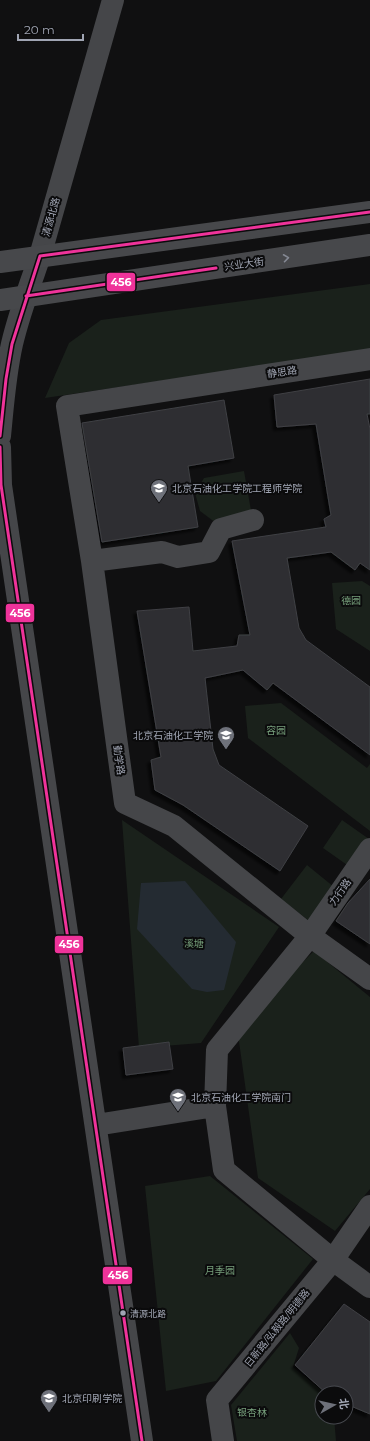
<svg xmlns="http://www.w3.org/2000/svg" width="370" height="1441" viewBox="0 0 370 1441" font-family="Montserrat,'Noto Sans SC',sans-serif">
  <style>
    .green { fill: #1a211b }
    .water { fill: #242b32 }
    .building { fill: #2e2e30; stroke: #3f4045; filter: url(#shadow) }
    .lines { fill: none; stroke-linecap: round; stroke-linejoin: round }
    .minor { stroke: #454649; stroke-width: 22 }
    .major { stroke: #47484b; stroke-width: 22 }
    .bus-1-casing { stroke: #0b0b0c; stroke-width: 6 }
    .bus-1 { stroke: #ef339a; stroke-width: 3 }
    .oneway { stroke: #858994 }
    .bus-dot { fill: #a0a5b3; stroke: #0b0b0c; stroke-width: 1.5 }
    .labels { text-anchor: middle; dominant-baseline: central; stroke-width: 4; stroke-linejoin: round; paint-order: stroke }
    .bus-label { font-size: 9px; fill: #a0a5b3; stroke: #0b0b0c; text-anchor: start }
    .street-label { font-size: 10px; fill: #a0a5b3; stroke: #0b0b0c }
    .poi-label { font-size: 10px; fill: #a0a5b3; stroke: #0b0b0c; text-anchor: start }
    .park-label { font-size: 10px; fill: #769f7b; stroke: #0b0b0c }
    .line-badge { stroke: #0b0b0c; stroke-width: 1.5 }
    .badge-label { font-size: 11px; text-anchor: middle; font-weight: bold; fill: #fff }
  </style>
  <defs>
    <filter id="shadow"><feDropShadow dx="-3.5" dy="3.5" stdDeviation="1" flood-color="#0009"/></filter>
  </defs>
  <rect width="100%" height="100%" fill="#101011"/>
  <path class="green" d="M370 284V350L45 398 69 343 101 320Z
    M244 471 252 516 216 523 200 511 195 493 204 478Z
    M362 581 370 586V651L336 629 332 583Z
    M281 703 367 768 370 764V831L248 738 245 706Z
    M122 820 279 927 201 1043 139 1048Z
    M342 820 369 839 350 867 323 848Z
    M307 865 334 887 308 920 281 899Z
    M314 951 370 997V1189L335 1231 258 1178 237 1027Z
    M210 1176 313 1259 216 1381 166 1391 145 1186Z
    M290 1333 299 1348 293 1367 325 1393H322V1417H334L336 1441H237L231 1405Z"/>
  <path class="water" d="M185 881 236 942 224 990 207 992 192 989 137 929 141 883Z"/>
  <path class="building" d="M370 379V414H367L370 429V570L360 563 355 570 331 552 287 558 299 628 306 640 370 687V755L273 683 267 690 243 670 205 678 213 749 219 765 308 826 280 871 183 805 155 790 151 760 161 757 137 611 189 607 193 651 237 646 239 635H250L232 541 326 527 324 519 331 515 316 424 277 427 274 395Z
    M224 400 234 458 188 466 198 527 102 542 82 423Z
    M370 879V944L336 921 348 903Z
    M169 1042 173 1069 126 1075 123 1048Z
    M344 1304 370 1322V1414L346 1404V1393H326L295 1365Z"/>
  <g class="lines">
    <path class="minor" d="M0 436C3 406 5 375 12 344 19 314 30 285 40 256L113 0
      M0 447 1 485 142 1441
      M253 520 221 529 209 552 178 557 162 552 92 561 125 803 174 826 310 936 370 849
      M92 561 67 406 370 359
      M370 979 310 936 217 1050 215 1106 224 1170 333 1260 370 1206
      M96 1125 215 1106
      M223 1441 217 1400 333 1260 370 1287"/>
    <path class="major" d="M0 262 370 212
      M0 300 370 245"/>
    <defs>
      <path id="bus-1" d="M26 296 216 268
        M0 436 6 379 12 344 40 256 370 212
        M0 447 1 485 142 1441"/>
    </defs>
    <use href="#bus-1" class="bus-1-casing"/>
    <use href="#bus-1" class="bus-1"/>
  </g>
  <defs><path id="oneway-chevron" d="M-2-3.5L2.5 0L-2 3.5" fill="none" stroke-width="1.6" stroke-linecap="round" stroke-linejoin="round"/></defs>
  <use class="oneway" href="#oneway-chevron" transform="translate(286 258) rotate(-8)"/>
  <defs>
    <symbol id="university-pin" viewBox="-11 -11 22 30"><path d="M0 17L-7.5 6A9.5 9.5 0 1 1 7.5 6Z" fill="#6e717a" stroke="#0b0b0c"/><path d="M0-5L7-2L0 1L-7-2ZM-4 1L0 2.5L4 1V4Q0 6-4 4Z" fill="#fff"/></symbol>
  </defs>
  <g fill-rule="evenodd">
    <use href="#university-pin" x="149" y="478" width="20" height="27"/>
    <use href="#university-pin" x="216" y="725" width="20" height="27"/>
    <use href="#university-pin" x="168" y="1087" width="20" height="27"/>
    <use href="#university-pin" x="39" y="1388" width="20" height="27"/>
  </g>
  <circle class="bus-dot" cx="123" cy="1313" r="3.5"/>
  <g class="labels">
    <g class="bus-label">
      <text x="130" y="1313">清源北路</text>
    </g>
    <g class="street-label">
      <text transform="translate(51 217) rotate(-74)">清源北路</text>
      <text transform="translate(244 264) rotate(-8)">兴业大街</text>
      <text transform="translate(282 372) rotate(-8)">静思路</text>
      <text transform="translate(119 760) rotate(82)">勤学路</text>
      <text transform="translate(340 892) rotate(-55)">力行路</text>
      <text transform="translate(277 1328) rotate(-51)">日新路/弘毅路/明德路</text>
    </g>
    <g class="poi-label">
      <text x="172" y="488">北京石油化工学院工程师学院</text>
      <text x="213" y="735" text-anchor="end">北京石油化工学院</text>
      <text x="191" y="1097">北京石油化工学院南门</text>
      <text x="62" y="1398">北京印刷学院</text>
    </g>
    <g class="park-label">
      <text x="351" y="600">德园</text>
      <text x="276" y="730">容园</text>
      <text x="194" y="943">溪塘</text>
      <text x="220" y="1270">月季园</text>
      <text x="252" y="1412">银杏林</text>
    </g>
  </g>
  <g class="line-badge">
    <rect x="106" y="272" width="30" height="20" rx="4" fill="#ef339a"/>
    <rect x="5" y="603" width="30" height="20" rx="4" fill="#ef339a"/>
    <rect x="54" y="935" width="30" height="19" rx="4" fill="#ef339a"/>
    <rect x="102" y="1266" width="31" height="19" rx="4" fill="#ef339a"/>
  </g>
  <g class="badge-label">
    <text x="121" y="286">456</text>
    <text x="20" y="617">456</text>
    <text x="69" y="948">456</text>
    <text x="118" y="1279">456</text>
  </g>
  <g transform="translate(334 1405) rotate(82)"><circle r="19" fill="#0b0b0c" stroke="#47494f"/>
  <path d="M0-3L7 15L0 10L-7 15Z" fill="#6e717a"/>
  <text y="-6" font-size="11" font-weight="bold" text-anchor="middle" fill="#a0a5b3">北</text>
  </g>
  <path d="M18 34v6h65v-6" fill="none" stroke="#a0a5b3" stroke-width="2"/>
  <text x="24" y="34" font-size="12" fill="#a0a5b3" stroke="#0b0b0c" stroke-width="3" paint-order="stroke">20 m</text>
</svg>
